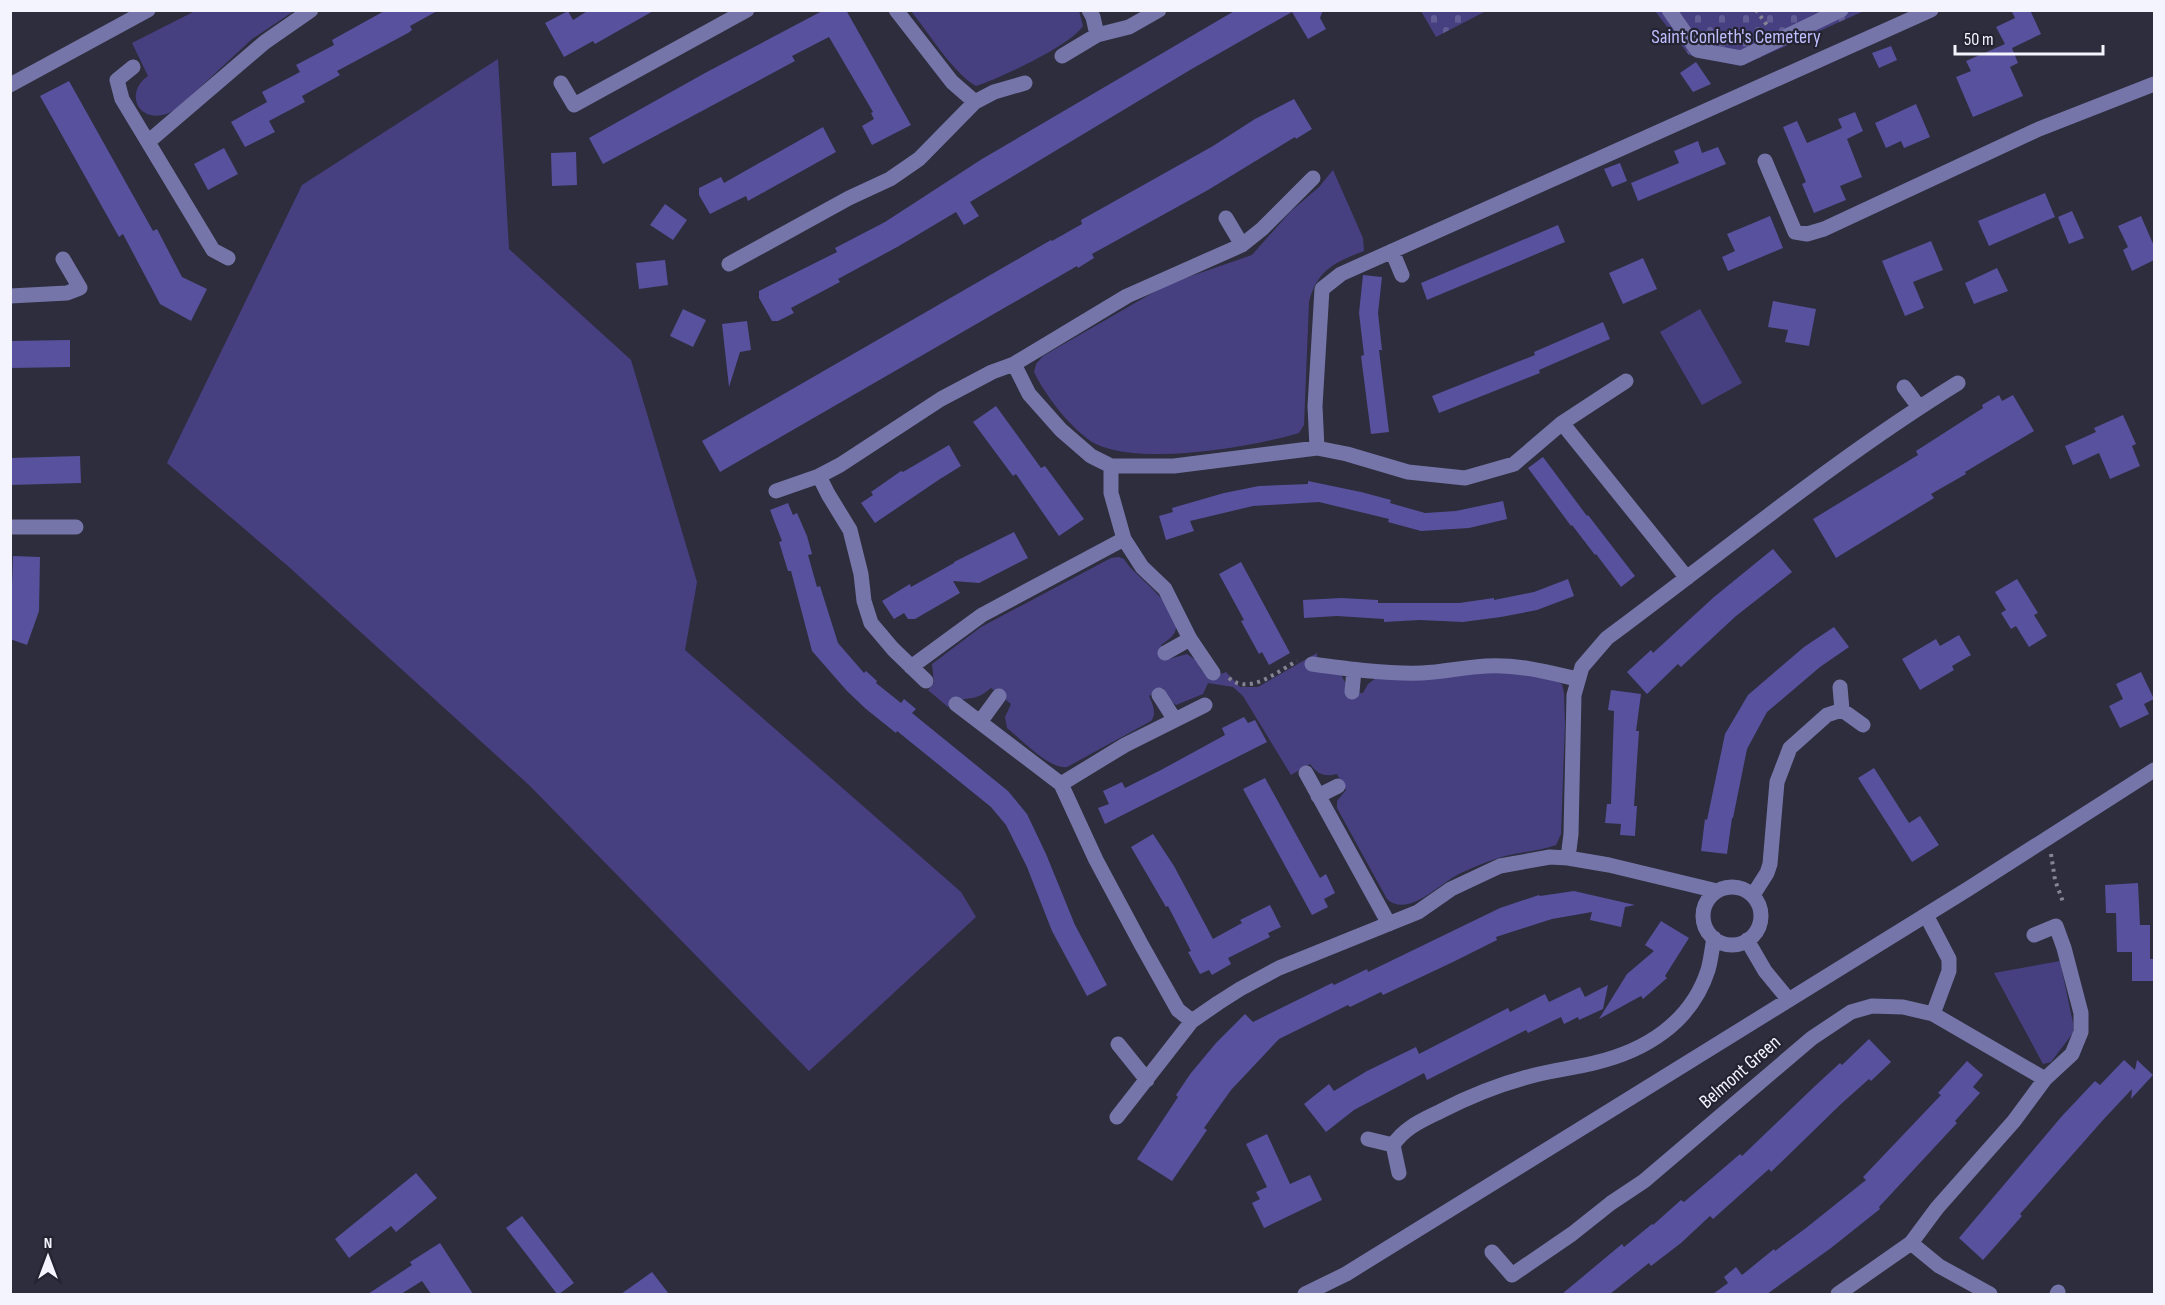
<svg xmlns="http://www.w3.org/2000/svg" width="2165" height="1305" viewBox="0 0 2165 1305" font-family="'Sofia Sans Condensed',sans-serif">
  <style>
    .grass { fill: #464081 }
    .cemetery { fill: url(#cemetery-stones) }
    .building { fill: #58519d }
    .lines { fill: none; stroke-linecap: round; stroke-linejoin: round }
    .path { stroke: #848492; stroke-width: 4; stroke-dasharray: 3 4.5; stroke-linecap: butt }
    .minor { stroke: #7675a9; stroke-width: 15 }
    .labels { text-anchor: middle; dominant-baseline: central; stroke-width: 4.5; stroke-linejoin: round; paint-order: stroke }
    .park-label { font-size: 20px; fill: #bfbefe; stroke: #232332 }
    .street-label { font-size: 20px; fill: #f3f4fe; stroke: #232332 }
  </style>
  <defs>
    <pattern id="cemetery-stones" width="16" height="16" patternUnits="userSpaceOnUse" patternTransform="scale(1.5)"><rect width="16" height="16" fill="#464081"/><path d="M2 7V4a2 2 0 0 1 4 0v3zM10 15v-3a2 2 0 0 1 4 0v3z" fill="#615c94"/></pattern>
  </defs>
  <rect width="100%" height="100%" fill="#2d2d3d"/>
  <path class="grass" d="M195 11H294L252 39 179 107C175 109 171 113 166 114 138 123 124 93 148 76L132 43Z
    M911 11H1079L1083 26C1071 45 999 79 976 86 953 73 928 32 911 11Z
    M498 59 509 249 631 360 697 582 685 650 961 892 976 917 809 1071 529 785 289 567 167 463 302 185Z
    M1333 170 1363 238 1364 251C1335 262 1317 270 1309 302L1304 425 1299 433C1252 447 1140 466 1096 444 1073 432 1045 395 1034 372L1036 364 1043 356 1168 284 1252 255 1290 212 1319 187Z
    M1700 309 1742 383 1702 405 1660 332Z
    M1119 557 1124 559C1133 576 1184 608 1175 632 1172 638 1166 641 1161 645L1169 659 1187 654 1197 661 1202 671 1221 674 1226 672 1240 687H1258L1317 653V670L1341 675 1345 682V693H1363L1368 684 1376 678 1472 672 1542 675 1562 684 1564 693 1565 724 1561 834 1556 845C1539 851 1522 852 1505 856 1490 860 1471 868 1457 875 1438 885 1408 918 1387 899L1337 808V801L1346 790 1337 774C1325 777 1318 775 1310 764L1291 775 1243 696 1233 687 1208 683 1203 694 1176 705 1169 700 1163 688 1149 696C1153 705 1157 713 1151 721L1067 767C1050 770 1021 739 1007 728L1005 717 1011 704 991 688C986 692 980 697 972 698 962 700 955 698 948 707L928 690 934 683 932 664 981 627 1111 558Z
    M2060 961 2073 1023V1033L2051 1062 2043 1064 1994 973Z"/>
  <path class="cemetery" d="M1421 11H1486L1436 37Z
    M1655 11H1864L1741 66 1689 55Z"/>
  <path class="building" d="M386 10H439L410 26 412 30 408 33 337 71 340 75 302 96 305 102 269 121 275 132 245 147 231 122 267 102 262 92 300 72 296 65 334 45 332 40Z
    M589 10H655L595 44 593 41 564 57 545 23 568 11 573 20Z
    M824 10H846L911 125 872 145 862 126 874 119 871 113 873 112 829 37 792 56 795 61 603 164 589 138 705 73Z
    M1236 10H1323L1320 18 1326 29 1308 39 1292 12 1190 70 970 202 979 216 964 225 956 212 899 246 838 279 840 282 791 308 794 313 778 321H772L759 298V291L837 252 835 248 885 222 982 159Z
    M2011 10H2030L2041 34 2012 48 2018 63 2010 67 2023 96 1973 117 1956 77 1971 71 1966 61 2005 44 1996 27 2015 18Z
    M1891 46 1897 60 1879 68 1872 53Z
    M1696 62 1711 84 1693 92 1680 73Z
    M69 81 153 231 157 229 182 277 207 289 191 321 160 304 123 234 119 237 40 96Z
    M1294 99 1312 129 1296 139 1295 137 1208 190 1092 254 1094 258 1078 268 1077 266 720 472 702 441 1051 240 1052 241 1082 224 1081 220 1213 146 1255 119Z
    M1916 104 1930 137 1904 148 1901 141 1886 148 1875 123Z
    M1855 112 1863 131 1847 139 1862 177 1840 186 1846 200 1814 213 1802 184 1806 182 1783 127 1797 121 1807 143 1842 128 1838 119Z
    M823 127 836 152 748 201 746 196 710 214 699 195V188L721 177 724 183Z
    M1698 141 1702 153 1718 147 1726 164 1638 201 1631 183 1679 163 1674 151Z
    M224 148 238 174 208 190 194 164Z
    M576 152 577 185 552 186 551 153Z
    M1620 163 1627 181 1612 187 1604 169Z
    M2045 193 2055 217 1989 246 1978 221Z
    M665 204 687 220 673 240 650 225Z
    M2072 211 2084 238 2069 244 2058 217Z
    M1770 216 1783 248 1728 271 1722 257 1735 251 1727 234Z
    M2141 216 2154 246V260L2132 271 2123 250 2128 247 2118 226Z
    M1558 225 1565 242 1427 300 1421 283Z
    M1931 241 1943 270 1913 282 1924 308 1905 316 1882 261Z
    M1643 258 1657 289 1623 304 1609 273Z
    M665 260 668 285 639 289 636 263Z
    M1997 268 2008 291 1974 304 1965 283Z
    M1363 275 1382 277 1378 313 1382 350H1379L1389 432 1371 434 1361 356 1364 355 1359 313Z
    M1773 301 1816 309 1809 346 1785 342 1788 330 1768 327Z
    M683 309 706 320 693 347 670 336Z
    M747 321 751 350 740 352 729 387 722 324Z
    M1603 322 1610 339 1539 370 1540 373 1439 413 1432 396 1535 355 1534 352Z
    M70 340V367L10 368V341Z
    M1999 395 2002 401 2013 395 2034 431 1965 472 1966 474 1931 494 1934 498 1836 558 1813 519 1918 455 1916 451 1983 408 1982 405Z
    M996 406 1041 468 1045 466 1084 519 1059 536 1016 474 1013 476 973 422Z
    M2123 415 2136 444 2132 446 2140 466 2110 479 2099 453 2073 465 2065 446 2096 432 2094 428Z
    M949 445 961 466 940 479 875 523 861 503 873 495 871 492 901 471 903 472Z
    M80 456 81 483 10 485V458Z
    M1543 457 1587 516 1588 515 1635 576 1621 587 1596 554 1595 555 1572 525 1571 526 1528 468Z
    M1308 481 1361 492 1391 500 1390 503 1425 513 1456 511 1503 501 1507 519 1469 528 1421 531 1388 522 1389 519 1319 502 1253 506 1190 521 1194 531 1166 540 1159 516 1173 512 1172 508 1224 493 1259 486 1308 484Z
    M788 503 793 515 797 513 807 536 812 554 808 555 817 587 820 586 838 643 864 673 866 671 877 681 876 683 901 703 904 699 916 709 912 713 1008 791 1027 814 1046 854 1075 925 1107 985 1087 996 1052 931 1027 867 1006 825 991 807 897 731 896 733 866 709 847 691 812 651 791 571H788L779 542 782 541 770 510Z
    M1014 532 1028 558 979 583 953 581 960 593 915 619H908L904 613 894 619 882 601 910 584 911 587 954 563V562Z
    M1773 549 1792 572 1736 616 1681 667 1678 664 1647 694 1627 672 1651 650 1653 653 1714 597Z
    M13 556 40 557 39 611 27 645 10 639Z
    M1241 562 1290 653 1269 665 1262 652 1259 654 1241 621 1244 620 1219 574Z
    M1568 579 1574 596 1537 610 1501 617 1463 622 1420 620 1384 622V619L1337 616 1304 618 1303 600 1341 598 1378 600V603H1459L1494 598V600L1534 592Z
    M2017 579 2038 613 2034 615 2047 636 2029 647 2016 626 2011 629 2001 613 2006 610 1995 592Z
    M1834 627 1849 647 1820 667 1767 712 1747 749 1733 818H1732L1727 854 1701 851 1705 819 1707 820 1725 734 1748 695 1804 647Z
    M1959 635 1971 655 1952 666 1954 670 1920 690 1902 659 1936 639 1940 646Z
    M2141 672 2154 699 2144 704 2149 714 2120 728 2109 706 2123 699 2116 684Z
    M1611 690 1641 694 1636 731H1639L1634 806H1637L1635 836 1620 835 1621 824 1605 823 1607 804H1611L1614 711 1608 710Z
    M1244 717 1248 723 1255 720 1267 742 1105 824 1098 808 1109 804 1103 791 1122 782 1125 788 1161 770 1225 735 1222 728Z
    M1874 768 1909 823 1920 816 1939 845 1912 862 1858 778Z
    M1265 778 1320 878 1326 874 1335 893 1324 899 1328 907 1312 915 1243 789Z
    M1153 834 1174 866 1213 939 1242 923 1240 920 1270 905 1281 927 1268 933 1270 937 1228 958 1231 964 1212 975 1209 970 1200 974 1188 952 1191 951 1168 906 1166 907 1131 847Z
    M2138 883 2140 925H2150V959H2154V981H2132V952H2117L2116 913H2106L2105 885Z
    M1574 891 1635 905 1625 907 1621 927 1590 920 1592 912 1552 919 1496 937 1497 940 1453 962 1383 995 1381 992 1350 1007 1348 1005 1279 1039 1231 1090 1204 1128 1207 1130 1172 1181 1137 1159 1178 1097 1176 1095 1191 1073 1216 1043 1245 1014 1253 1022 1332 983 1334 985 1367 969 1368 972 1500 908 1539 895 1540 896Z
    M1661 921 1689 938 1665 976 1667 978 1643 999 1641 996 1599 1019 1627 974 1654 951 1645 945Z
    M1608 985 1603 1009 1579 1020 1578 1017 1564 1024 1561 1017 1528 1033 1526 1030 1427 1080 1424 1073 1354 1110 1326 1132 1304 1104 1329 1084 1334 1091 1367 1071 1416 1047 1419 1054 1508 1008 1510 1012 1545 994 1549 1002 1580 987 1585 997Z
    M1869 1039 1891 1062 1871 1081 1869 1079 1841 1104 1771 1172 1769 1169 1713 1219 1710 1216 1681 1243 1651 1266 1649 1263 1610 1294H1562L1622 1244 1624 1247 1652 1224 1653 1225 1681 1200 1684 1202 1740 1154 1742 1156 1815 1086 1840 1063 1842 1065Z
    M2124 1060 2135 1070 2137 1060 2153 1075 2131 1099 2132 1089 2103 1120 2020 1214 2022 1216 1983 1260 1959 1238 2062 1116 2095 1081 2100 1085Z
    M1967 1061 1983 1075 1973 1087 1980 1093 1955 1121 1957 1123 1879 1207 1880 1209 1831 1248 1767 1294H1713L1728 1283 1724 1277 1736 1267 1742 1275 1774 1249 1775 1251 1806 1228 1866 1180 1863 1177 1941 1095 1938 1093Z
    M1267 1134 1290 1184 1310 1175 1322 1200 1264 1228 1252 1203 1260 1199 1256 1192 1267 1187 1246 1144Z
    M416 1173 437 1198 396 1232 391 1226 349 1258 335 1239Z
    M522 1216 574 1283 559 1294H557L506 1228Z
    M440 1243 473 1294H431L422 1281 401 1294H368L412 1265 410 1262Z
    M652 1272 669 1294H621Z"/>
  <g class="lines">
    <path class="path" d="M1756 10 1769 28
      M1229 678C1249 696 1278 671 1297 661
      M2051 854 2055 880 2063 902"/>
    <path class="minor" d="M896 10 952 82 975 102 994 92 1025 83
      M1089 10 1093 17 1097 35
      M1669 10 1697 50 1741 58 1841 10
      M1062 56 1097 35 1129 27 1159 10
      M133 67 117 80 122 99 213 250 228 258
      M561 83 574 105 747 10
      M10 85 148 10
      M148 142 265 42 311 10
      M1765 161 1795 232 1807 234 1824 229 2039 129 2154 84
      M1226 218 1242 245
      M1392 251 1402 275
      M729 264 849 198 890 179 919 159 975 102
      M10 296 67 293 80 288 63 259
      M1014 364 1029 394 1061 430 1091 456 1111 466H1174L1317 448 1347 454 1408 472 1465 478 1514 464 1562 423 1626 381
      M1904 387 1919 407
      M1562 423 1687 578
      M1317 448 1315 406 1322 289 1341 274 1931 10
      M1111 466V493L1124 539 1142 567 1165 589 1190 639 1213 673
      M819 476 828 494 850 530 861 574 864 601 871 623 893 649 926 681
      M776 491 819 476 840 465 941 399 992 372 1014 364 1127 296 1242 245 1262 229 1313 178
      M10 527H76
      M1165 653 1190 639
      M1312 664C1348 669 1386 674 1422 673 1444 672 1465 667 1486 666 1517 664 1547 672 1577 679
      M911 667 982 615 1124 539
      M1352 692 1354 670
      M1159 695 1175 720
      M956 704 1061 784 1096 860 1141 944 1178 1010 1192 1021
      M1842 710 1863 725
      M980 722 999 696
      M1306 773 1389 924
      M1061 784 1125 745 1205 705
      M1318 796 1338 786
      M1568 858 1571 834 1574 695 1582 667 1607 638C1723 552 1835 459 1958 383
      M1703 916a29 29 0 1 1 58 0a29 29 0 1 1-58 0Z
      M1753 895 1767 873 1770 864 1777 782 1790 748 1827 715 1842 710 1840 687
      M1926 915 1949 959V971L1933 1014
      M1747 940 1765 971 1788 999
      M1118 1044 1147 1080
      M1117 1117 1192 1021 1218 1003 1240 989 1279 968 1418 912 1451 889 1500 866 1550 857 1568 858 1609 865 1717 891
      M1368 1139 1393 1145C1405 1127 1423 1120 1441 1111 1470 1096 1503 1083 1535 1075 1554 1070 1574 1068 1594 1063 1645 1051 1691 1023 1708 970 1711 960 1712 948 1714 938
      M1393 1145 1399 1173
      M1911 1243 1939 1266 1990 1294
      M1492 1252 1512 1275 1572 1234 1611 1203 1644 1181 1812 1038 1851 1012 1872 1006 1903 1007 1933 1014 2045 1079
      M1305 1294 1346 1274 1968 889 2154 770
      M1838 1294 1911 1243 1937 1208 2014 1121 2045 1079 2072 1054 2081 1032V1013L2064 948 2056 926 2034 935
      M2057 1294 2058 1292"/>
  </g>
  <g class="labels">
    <g class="park-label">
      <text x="1736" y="37">Saint Conleth's Cemetery</text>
    </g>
    <g class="street-label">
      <text transform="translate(1740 1072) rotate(-41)">Belmont Green</text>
    </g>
  </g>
  <rect width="2165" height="1305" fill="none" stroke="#f3f4fe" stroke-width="24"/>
  <g transform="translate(48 1257)" stroke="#232332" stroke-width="4.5" paint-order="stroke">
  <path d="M0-4.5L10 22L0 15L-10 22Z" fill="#f3f4fe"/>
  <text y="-9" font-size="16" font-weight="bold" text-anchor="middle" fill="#f3f4fe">N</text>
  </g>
  <path d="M1955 45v9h148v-9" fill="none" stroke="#f3f4fe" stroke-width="3"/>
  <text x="1964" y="45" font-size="18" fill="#f3f4fe" stroke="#232332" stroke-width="4.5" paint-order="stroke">50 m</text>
</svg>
